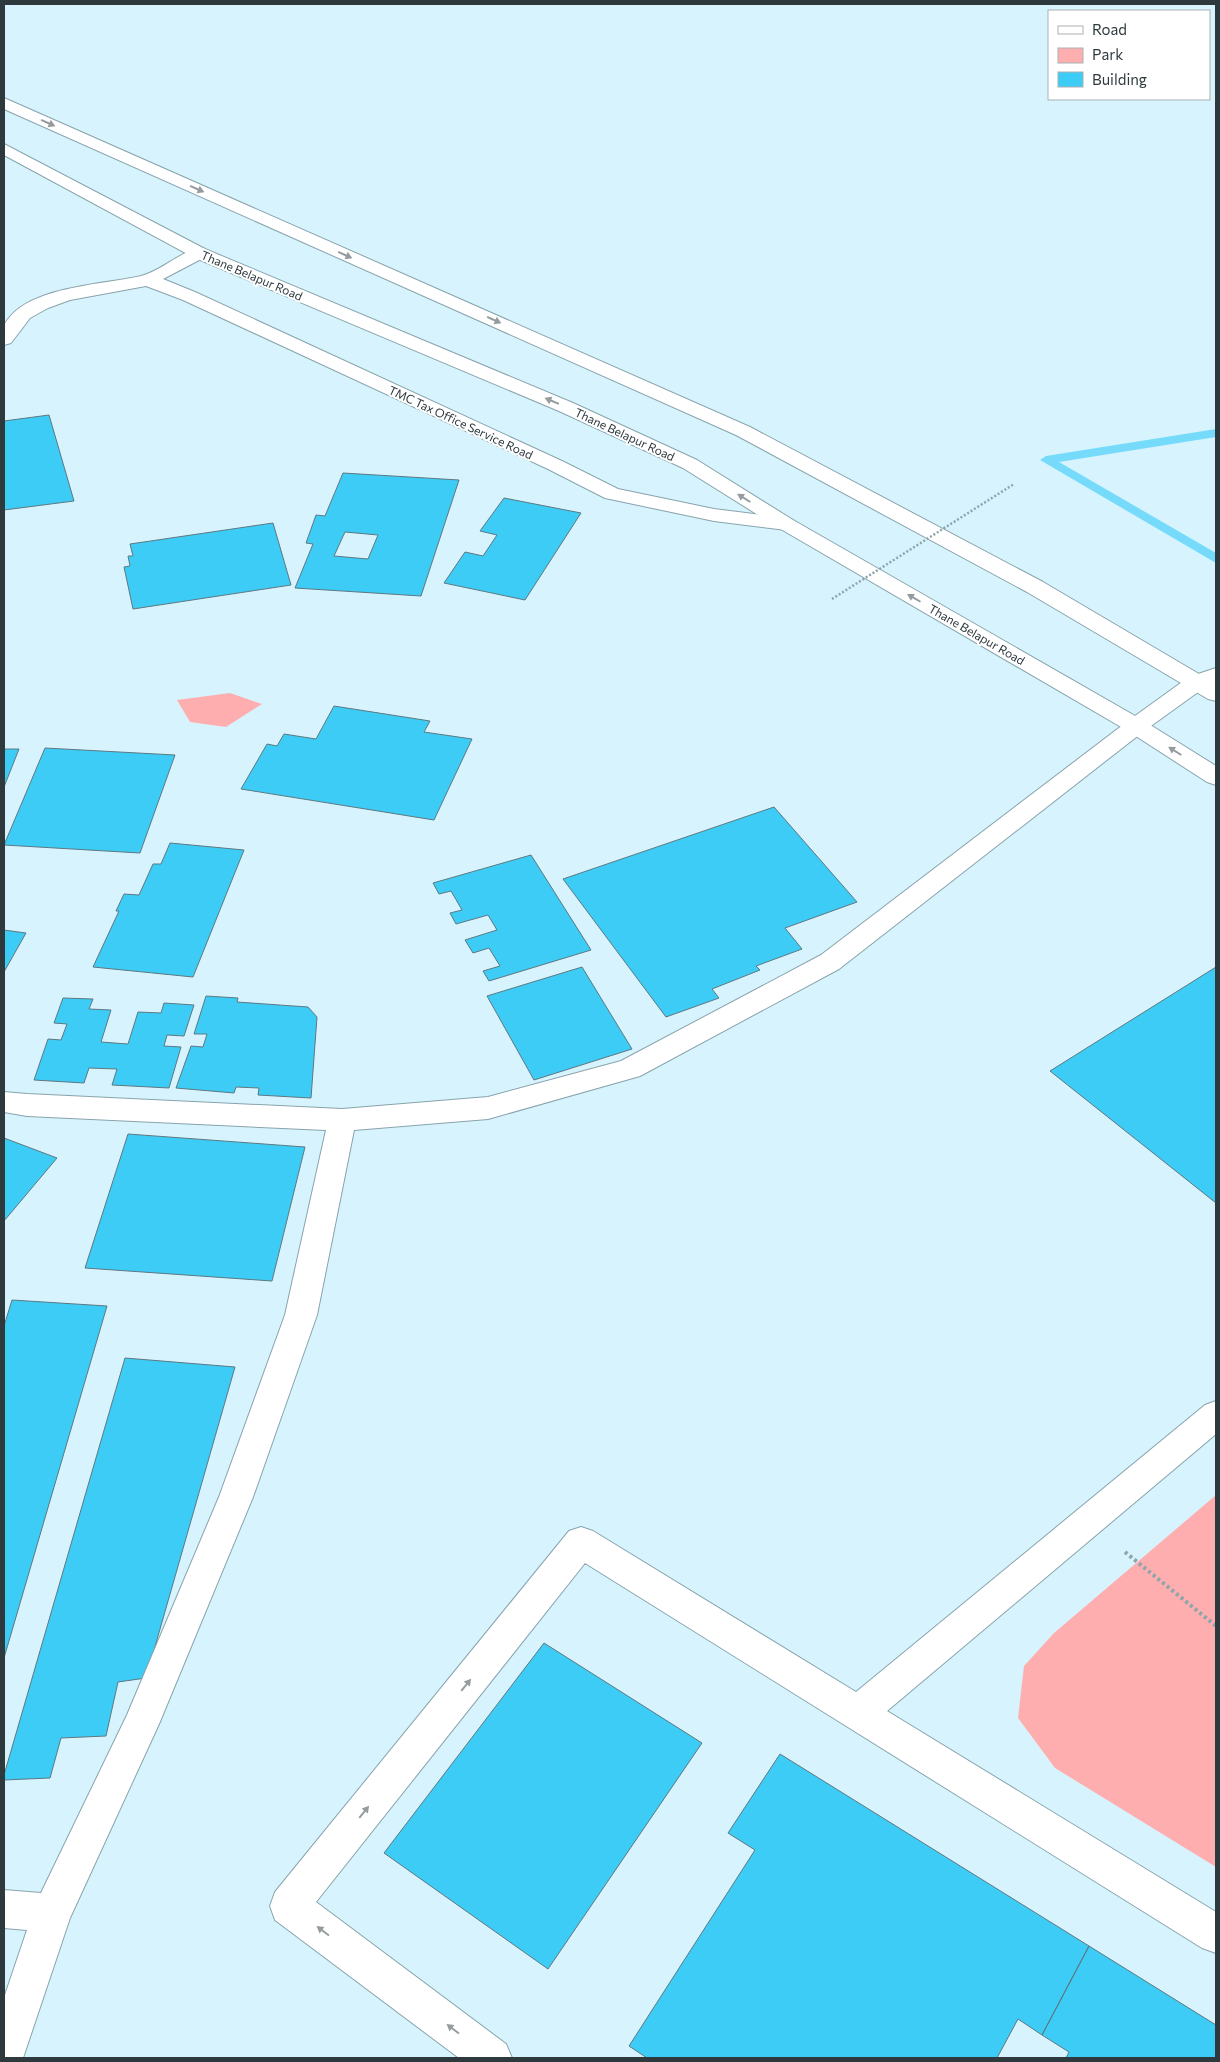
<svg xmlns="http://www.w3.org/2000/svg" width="1220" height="2062" viewBox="0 0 1220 2062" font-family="Commissioner,sans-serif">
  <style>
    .green { fill: #ffaeb0 }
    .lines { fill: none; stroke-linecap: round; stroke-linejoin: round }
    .stream { fill: #76dbfb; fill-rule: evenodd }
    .building { fill: #3cccf5; stroke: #5e7881; fill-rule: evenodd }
    .minor-casing { stroke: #88a3ac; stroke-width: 2 }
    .major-casing { stroke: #88a3ac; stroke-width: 2 }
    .path { stroke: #8fa4ab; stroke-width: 4; stroke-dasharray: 3 3; stroke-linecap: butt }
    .minor { fill: #fff; fill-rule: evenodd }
    .major { fill: #fff; fill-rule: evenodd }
    .path-bridge { stroke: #8fa4ab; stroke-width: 2.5; stroke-dasharray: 2 2; stroke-linecap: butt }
    .oneway { fill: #969c9e }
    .labels { text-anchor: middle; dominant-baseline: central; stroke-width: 4; stroke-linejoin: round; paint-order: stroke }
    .far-street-label { font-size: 12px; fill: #2e393d; stroke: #fff }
  </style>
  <rect width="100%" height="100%" fill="#d7f4fe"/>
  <path class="green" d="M230 693 262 704 226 727 190 722 177 700Z
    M1216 1495V1867L1055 1768 1018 1718 1024 1666 1054 1633Z"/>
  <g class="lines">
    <path class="stream" d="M1216 429V437L1059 462 1216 553V563L1040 460 1046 456Z"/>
  </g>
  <path class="building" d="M49 415 74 501 4 510V421Z
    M343 473 459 480 421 596 295 588 313 544 306 543 316 515 325 516ZM345 532 378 535 368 559 334 556Z
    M504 498 581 513 525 600 444 583 465 552 483 556 497 535 480 531Z
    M273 523 291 585 133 609 124 567 130 566 128 556H133L130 544Z
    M334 706 430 721 424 732 472 739 434 820 241 789 267 744 277 746 284 734 316 739Z
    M45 748 175 755 140 853 4 845Z
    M4 749H19L4 787Z
    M774 807 857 902 785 928 802 949 756 966 760 970 712 989 719 998 666 1017 563 879Z
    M170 843 244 850 193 977 93 967 119 911H116L124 894 139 895 153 864H161Z
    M531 855 591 950 489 981 483 971 500 966 489 948 473 953 465 940 497 930 488 915 456 924 450 913 462 910 451 891 439 894 433 883Z
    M4 930 26 933 4 972Z
    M582 967 632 1049 534 1080 487 996Z
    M1216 967V1203L1050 1071Z
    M206 996 238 998 237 1002 308 1007 317 1017 311 1098 258 1095 259 1088 236 1087 234 1093 176 1088 191 1046 203 1047 207 1034H194Z
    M63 998 93 999 89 1009 111 1010 101 1042 128 1044 138 1012 161 1013 164 1003 194 1005 184 1036 167 1035 164 1046 181 1047 169 1088 112 1085 117 1069 89 1068 84 1083 34 1080 48 1039 61 1040 67 1024 54 1023Z
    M128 1134 305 1147 272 1281 85 1268Z
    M4 1138 57 1158 4 1221Z
    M12 1300 107 1306 4 1658V1326Z
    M125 1358 235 1367 146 1678 118 1682 106 1736 61 1738 50 1778 4 1780V1775Z
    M544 1643 702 1743 548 1969 384 1853Z
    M780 1754 1089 1946 1042 2035 1018 2019 997 2058H647L629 2046 755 1850 728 1833Z
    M1089 1946 1216 2025V2058H1066L1069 2052 1042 2035Z"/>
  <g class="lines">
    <defs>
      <path id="minor" d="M199 248 205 249 208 253 205 257 163 279 195 292 562 461 618 489 714 509 786 518 793 520 797 524 793 528 786 530 714 521 605 498 548 469 183 300 146 286 70 300 48 308 30 318 11 343 4 345C4 339 2 331 4 326 23 286 104 285 141 276 161 271 178 253 199 248Z
        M1216 668V683L1205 687 1144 731 839 969 640 1076 488 1119 354 1130 317 1315 253 1497 159 1724 70 1918 23 2058H4V1998L27 1930 4 1928V1890L41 1893 127 1715 219 1497 285 1315 326 1130 27 1116 4 1112V1092L27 1094 342 1109 488 1097 621 1061 821 955 1128 721 1189 677Z
        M1216 1401V1434L887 1711 1216 1912V1953L1202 1948 585 1563 316 1902 506 2044 512 2058H459L275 1920 270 1906 275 1892 569 1531 581 1527 593 1531 856 1692 1205 1405Z"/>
      <path id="major" d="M4 98 750 427 1043 582 1216 684V701L1208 699 1027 592 736 435 4 109Z
        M4 144 205 249 573 403 697 460 793 520 1144 721 1216 766V785L1207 782 1128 731 779 528 683 468 559 411 193 257 4 155Z"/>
    </defs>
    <use href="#minor" class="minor-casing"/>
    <use href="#major" class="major-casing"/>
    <path class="path" d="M1125 1552 1216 1626"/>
    <use href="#minor" class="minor"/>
    <use href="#major" class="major"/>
    <path class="path-bridge" d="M832 599 1014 484"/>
  </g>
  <defs><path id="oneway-solid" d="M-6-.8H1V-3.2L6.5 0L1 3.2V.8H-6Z" transform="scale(1.25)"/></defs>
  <g class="oneway">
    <use href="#oneway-solid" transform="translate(48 123) rotate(24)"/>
    <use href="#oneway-solid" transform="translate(197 189) rotate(24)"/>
    <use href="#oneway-solid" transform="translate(345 255) rotate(24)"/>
    <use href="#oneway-solid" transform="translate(494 320) rotate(24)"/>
    <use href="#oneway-solid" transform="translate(552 401) rotate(-157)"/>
    <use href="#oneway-solid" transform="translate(744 498) rotate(-148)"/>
    <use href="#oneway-solid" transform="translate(914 598) rotate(-150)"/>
    <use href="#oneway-solid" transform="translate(1175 751) rotate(-148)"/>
    <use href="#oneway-solid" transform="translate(466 1685) rotate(-51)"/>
    <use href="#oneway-solid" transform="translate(364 1812) rotate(-51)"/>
    <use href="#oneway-solid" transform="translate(323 1931) rotate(-143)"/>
    <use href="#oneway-solid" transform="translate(453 2029) rotate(-143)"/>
  </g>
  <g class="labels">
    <g class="far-street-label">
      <text transform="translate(252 275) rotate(23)">Thane Belapur Road</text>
      <text transform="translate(461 422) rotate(25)">TMC Tax Office Service Road</text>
      <text transform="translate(625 434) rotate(25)">Thane Belapur Road</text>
      <text transform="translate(977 634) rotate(30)">Thane Belapur Road</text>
    </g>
  </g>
  <rect width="1220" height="2062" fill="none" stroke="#2e393d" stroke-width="10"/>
  <rect x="1048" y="10" width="162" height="90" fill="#ffffff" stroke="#abb0b1"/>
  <rect x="1058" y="26" width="25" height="8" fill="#ffffff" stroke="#abb0b1"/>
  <text x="1092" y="35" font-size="15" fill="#2e393d">Road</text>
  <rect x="1058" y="48" width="25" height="15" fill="#ffaeb0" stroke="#abb0b1"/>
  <text x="1092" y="60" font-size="15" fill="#2e393d">Park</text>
  <rect x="1058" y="72" width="25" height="15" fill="#3cccf5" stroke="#abb0b1"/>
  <text x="1092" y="85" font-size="15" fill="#2e393d">Building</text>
</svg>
